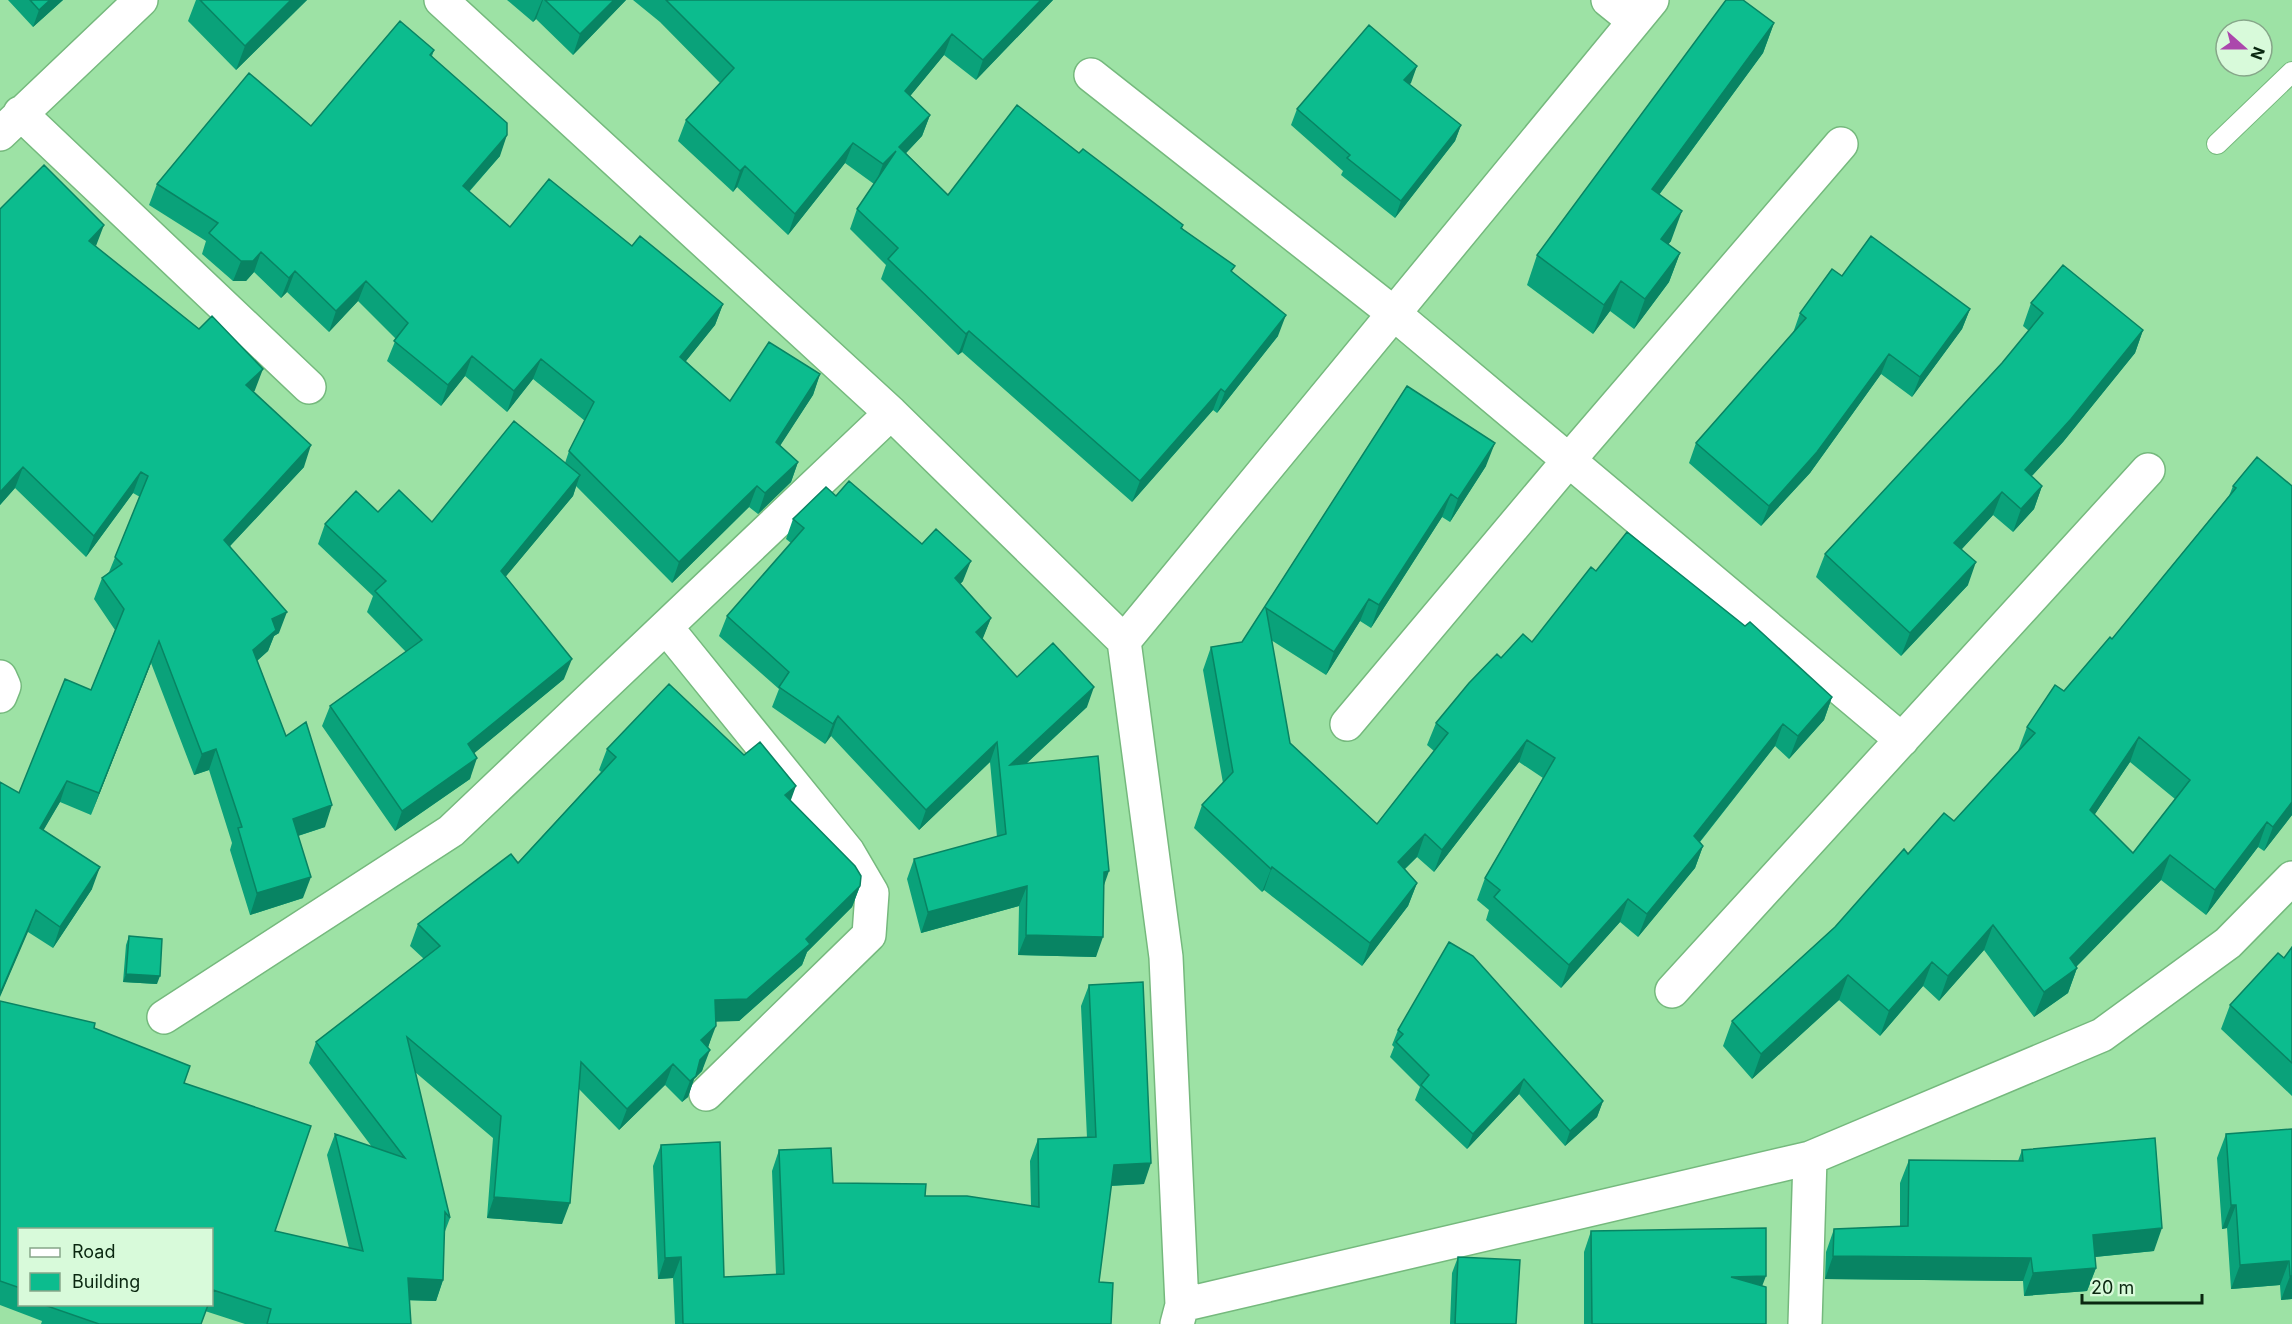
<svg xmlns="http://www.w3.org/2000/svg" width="2292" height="1324" viewBox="0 0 2292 1324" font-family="Inter,sans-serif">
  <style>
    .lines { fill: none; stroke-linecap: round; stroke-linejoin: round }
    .lane-casing { stroke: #75b97d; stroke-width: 22 }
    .street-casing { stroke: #75b97d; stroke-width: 36 }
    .lane { stroke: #fff; stroke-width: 20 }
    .street { stroke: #fff; stroke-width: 33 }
    .wall { fill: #0aa27a; fill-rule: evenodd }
    .shaded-wall { fill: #088463 }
    .building { fill: #0cbc8e; stroke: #088463; stroke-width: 1.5; fill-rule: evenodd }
  </style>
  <rect width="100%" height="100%" fill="#9de2a5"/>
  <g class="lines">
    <defs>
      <path id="lane" d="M2217 144 2292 72"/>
      <path id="street" d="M441 0 891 413 1124 641 1166 957 1182 1305 1177 1324
        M1608 0 1634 21
        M1091 75 1392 312 1902 740
        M20 113 309 387
        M0 134 141 0
        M666 627 848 852 872 893 869 935 706 1094
        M1124 641 1652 0
        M0 677 4 686 0 696
        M1347 724 1569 460 1841 144
        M1672 991 2148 470
        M164 1017 451 831 891 413
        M1182 1305 1810 1158 2102 1035 2228 943 2292 878
        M1805 1324 1810 1158"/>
    </defs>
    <use href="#lane" class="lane-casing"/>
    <use href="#street" class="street-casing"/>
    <use href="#lane" class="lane"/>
    <use href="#street" class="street"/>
  </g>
  <path class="wall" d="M8 0H63L33 27Z
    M196 0H307L236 70 188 21Z
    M507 0H626L573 55 536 19 533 22Z
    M633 0H1053L976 80 944 55 910 96 930 115 922 136 906 153 948 195 1079 153 1183 225 1182 228 1232 272 1278 336 1217 413 1213 410 1132 502 962 352 958 355 881 279 886 265 850 229 857 209 874 184 845 163 788 235 737 187 733 192 678 141 686 120 720 83 660 22Z
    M1774 23 1763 53 1659 195 1671 241 1668 244 1680 253 1669 282 1634 329 1610 311 1593 334 1527 285 1537 255Z
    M434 50 432 56 500 156 469 192 510 227 632 246 723 304 715 325 686 361 730 401 820 374 813 395 780 445 798 462 791 482 758 514 749 507 672 583 576 486 573 496 505 577 564 679 474 753 470 779 395 831 322 726 330 706 406 652 367 612 373 596 318 544 325 524 378 512 432 522 565 463 569 451 585 421 533 379 507 412 465 376 441 406 387 361 396 339 358 301 329 332 287 292 281 298 254 272 246 281H233L202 254 206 241 149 205 157 184 311 126Z
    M1417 66 1409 84 1461 125 1455 141 1395 218 1341 175 1343 171 1291 125 1297 109Z
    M0 209 96 247 255 390 254 392 304 467 230 546 279 633 274 636 268 651 257 661 286 736 325 827 298 836 303 898 250 915 230 850 232 843 209 770 194 775 151 663 91 815 60 802 43 830 92 889 53 948 28 932 19 793 91 690 115 630 94 599 102 578 109 572 140 497 133 493 86 557 15 488 0 505Z
    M1842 276 1970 309 1962 329 1912 397 1881 374 1810 473 1761 526 1689 463 1696 443 1793 333 1800 313Z
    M2031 303 2143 330 2135 353 2063 442 2031 477 2042 486 2034 509 2013 532 1993 515 1962 549 1968 585 1901 656 1816 577 1825 554 2002 363 2029 331 2023 326Z
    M1407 386 1486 466 1450 522 1442 517 1371 628 1360 621 1326 675 1271 640 1290 743 1377 824 1434 751 1427 745 1436 723 1501 658 1532 642 1596 571 1832 697 1824 720 1789 759 1775 746 1700 842 1703 846 1695 868 1638 937 1620 922 1561 988 1486 920 1489 910 1477 900 1485 878 1543 778 1519 762 1434 872 1417 857 1405 869 1417 883 1408 906 1362 966 1264 890 1262 892 1194 828 1202 805 1223 783 1203 670 1211 647 1242 642Z
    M2257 457 2292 815 2264 851 2258 847 2206 915 2161 880 2076 967 2077 968 2068 993 2034 1017 1984 950 1939 1001 1923 986 1880 1036 1839 1000 1752 1079 1723 1046 1732 1021 1835 927 1908 854 1954 821 2018 751 2027 727 2064 691 2112 639 2229 496 2233 486ZM2130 762 2175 799 2133 853 2094 815Z
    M836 496 963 581 960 584 991 618 982 639 1017 677 1087 707 1027 763 1104 886 1096 957 1018 955 1019 906 921 933 907 879 914 859 997 837 990 762 919 830 831 736 825 744 772 707 779 689 719 636 727 616 791 543 786 539 793 519Z
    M607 749 790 801 860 886 852 907 807 952 802 965 739 1021H716L708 1048 702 1071 694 1079 688 1097 682 1102 665 1085 619 1130 579 1089 562 1224 487 1218 493 1138 415 1072 450 1218 444 1234 443 1280 436 1301 409 1300 411 1324H245L205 1311 201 1324H41L42 1321 0 1305V1001L94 1028 184 1083 275 1231 349 1248 327 1155 335 1134 372 1147 309 1063 316 1042 424 959 410 946 418 924 518 863 601 772 599 770ZM20 1230H212V1305H20Z
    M129 936 157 984 123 982 126 945Z
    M2292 947V1096L2221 1029 2230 1005 2284 958Z
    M1089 985 1144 1184 1111 1186 1099 1282 1111 1324H675L673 1278 658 1279 653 1166 661 1145 724 1277 776 1275 772 1171 779 1150 833 1183 925 1196 1031 1206 1030 1161 1038 1139 1087 1138 1081 1006Z
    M1398 1030 1603 1101 1597 1117 1565 1146 1519 1094 1467 1149 1415 1100 1420 1087 1390 1057 1394 1047 1392 1045Z
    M2292 1129V1299L2281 1300 2280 1285 2231 1289 2227 1228 2222 1229 2217 1158 2226 1134Z
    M2022 1150 2154 1251 2095 1257 2096 1268 2087 1291 2024 1296 2023 1281 1825 1279 1826 1252 1834 1229 1900 1226V1183L1909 1160 2018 1161Z
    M1591 1231 1762 1286 1766 1324H1584V1252Z
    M1458 1257 1516 1324H1450L1452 1273Z"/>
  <path class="shaded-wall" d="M50 0H63L33 27 39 10Z
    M291 0H307L236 70 245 46Z
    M542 0H543L536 19 533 22Z
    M614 0H626L573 55 580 34Z
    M1041 0H1053L976 80 983 60Z
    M1774 23 1763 53 1641 219 1652 189Z
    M952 34 944 55 897 112 905 91Z
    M1417 66 1411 83 1398 97 1404 80Z
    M930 115 922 136 892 168 899 147Z
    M1461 125 1455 141 1395 218 1401 201Z
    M507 135 500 156 455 207 463 186Z
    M853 143 845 163 788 235 795 214Z
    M896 151 875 185 883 164Z
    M745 166 737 187 733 192 740 171Z
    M1682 211 1671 241 1650 269 1661 239Z
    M104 225 96 246 89 241Z
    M261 252 254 272 246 281H233L241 261Z
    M1680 253 1669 282 1634 329 1645 299Z
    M295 271 287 292 281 298 289 278Z
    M366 281 358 301 329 332 336 311Z
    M1621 281 1610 311 1593 334 1604 305Z
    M723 304 715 325 673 377 680 357Z
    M1970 309 1962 329 1912 397 1920 377Z
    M1286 315 1278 336 1217 413 1225 392Z
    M2143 330 2135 353 2063 442 2016 493 2025 470Z
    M969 331 962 352 958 355 966 334Z
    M1889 354 1881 374 1810 473 1761 526 1769 506Z
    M472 356 465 376 441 406 448 385Z
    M541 359 533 379 507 412 514 391Z
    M263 369 255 390 239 407 246 385Z
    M820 374 813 395 769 463 776 442Z
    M1221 389 1213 410 1132 502 1140 481Z
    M1495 443 1486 466 1450 522 1458 499Z
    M311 445 304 467 216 561 224 540Z
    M798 462 791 482 758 514 765 493Z
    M23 467 15 488 0 505V492Z
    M141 472 133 493 86 557 94 536Z
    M580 475 573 496 493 592 501 571Z
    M757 486 749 507 672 583 679 562Z
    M2042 486 2034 509 2013 532 2021 509Z
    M2002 492 1993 515 1946 566 1954 543Z
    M1451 494 1442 517 1371 628 1379 605Z
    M971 561 963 581 947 598 955 578Z
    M1976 562 1968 585 1901 656 1910 633Z
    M1369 599 1360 621 1326 675 1334 652Z
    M287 612 279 633 274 636 268 651 245 671 253 650 272 619Z
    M991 618 983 638 968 652 976 632Z
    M159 641 151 663 91 815 99 793Z
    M572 659 564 679 460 765 468 744Z
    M1094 687 1087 707 1003 785 1010 765Z
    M1832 697 1824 720 1789 759 1798 736Z
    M838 716 831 736 825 744 833 724Z
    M1783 724 1775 746 1686 859 1694 836Z
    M2139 737 2130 762 2081 835 2090 810Z
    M1527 740 1519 762 1434 872 1442 850Z
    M997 742 990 762 919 830 926 810Z
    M216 749 209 770 194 775 202 754Z
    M477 758 470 779 395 831 402 811Z
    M67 781 60 802 32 850 40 828Z
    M796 786 788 808 785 795Z
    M2292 802V815L2264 851 2273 827Z
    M332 805 325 827 285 840 293 819Z
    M2267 822 2258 847 2206 915 2215 890Z
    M1425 834 1417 857 1389 884 1398 862Z
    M1703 846 1695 868 1638 937 1647 914Z
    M2170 855 2161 880 2070 973 2077 968 2068 993 2034 1017 2044 992 2070 958Z
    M100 867 92 889 53 948 60 927Z
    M1272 867 1264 890 1262 892 1271 869Z
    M1109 871 1102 891 1104 872Z
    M311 877 303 898 250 915 257 893Z
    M1417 883 1408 906 1362 966 1370 943Z
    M860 886 852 907 807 952 802 965 739 1021 708 1022 715 1000 806 939Z
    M1027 886 1019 906 921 933 928 912Z
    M1628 899 1620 922 1561 988 1569 965Z
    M36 910 28 932 0 997V994Z
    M1993 925 1984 950 1939 1001 1948 976Z
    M1026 935 1103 937 1096 957 1018 955Z
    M1932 962 1923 986 1880 1036 1889 1011Z
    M126 974 160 976 157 984 123 982Z
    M1848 975 1839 1000 1752 1079 1761 1054Z
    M716 1026 708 1047 701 1040Z
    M710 1050 702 1071 694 1079 688 1097 682 1102 690 1081 700 1060Z
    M673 1064 665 1085 619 1130 627 1109Z
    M1524 1079 1519 1094 1467 1149 1473 1134Z
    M1603 1101 1597 1117 1565 1146 1570 1131Z
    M1151 1163 1144 1184 1106 1186 1114 1165Z
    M494 1197 570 1203 562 1224 487 1218Z
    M2231 1205H2236L2227 1228 2222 1229Z
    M2162 1228 2154 1251 2084 1258 2093 1235Z
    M1833 1256 2031 1258 2023 1281 1825 1279Z
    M681 1257 673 1278 658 1279 665 1258Z
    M2289 1261 2280 1285 2231 1289 2240 1265Z
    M2096 1268 2087 1291 2024 1296 2033 1273Z
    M1766 1276 1758 1297 1731 1277Z
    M2290 1276H2292V1299L2281 1300Z
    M408 1278 443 1280 436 1301 400 1300Z"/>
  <path class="building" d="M30 0H50L39 10Z
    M200 0H291L245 46Z
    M545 0H614L580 34Z
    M666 0H1041L983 60 952 34 905 91 930 115 899 147 948 195 1017 105 1079 153 1083 149 1183 225 1181 228 1235 266 1231 271 1286 315 1225 392 1221 389 1140 481 969 331 966 334 888 259 898 248 857 209 896 151 883 164 853 143 795 214 745 166 740 171 686 120 734 68Z
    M1726 0H1743L1774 23 1652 189 1682 211 1661 239 1680 253 1645 299 1621 281 1604 305 1537 255Z
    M400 21 434 50 430 55 507 123V135L463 186 510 227 549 179 632 246 640 236 723 304 680 357 730 401 769 342 820 374 776 442 798 462 765 493 757 486 679 562 569 451 594 402 541 359 514 391 472 356 448 385 394 341 408 323 366 281 336 311 295 271 289 278 261 252 253 261H241L209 233 218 223 157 184 249 73 311 126Z
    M1369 25 1417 66 1404 80 1461 125 1401 201 1347 158 1350 155 1297 109Z
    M44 165 104 225 89 241 199 329 212 316 263 369 246 385 311 445 224 540 287 612 272 619 276 630 253 650 286 736 306 722 332 805 293 819 311 877 257 893 238 828 242 827 216 749 202 754 159 641 99 793 67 781 40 828 100 867 60 927 36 910 0 994V782L19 793 65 679 91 690 124 609 102 578 122 564 115 557 148 476 141 472 94 536 23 467 0 492V209Z
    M1871 236 1970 309 1920 377 1889 354 1817 452 1769 506 1696 443 1806 318 1800 313 1832 269 1842 276Z
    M2063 265 2143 330 2071 419 2025 470 2042 486 2021 509 2002 492 1954 543 1976 562 1910 633 1825 554 2002 363 2043 313 2031 303Z
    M1407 386 1495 443 1458 499 1451 494 1379 605 1369 599 1334 652 1266 608 1290 743 1377 824 1448 733 1436 723 1469 683 1497 654 1501 658 1523 634 1532 642 1591 567 1596 571 1627 532 1745 626 1750 622 1832 697 1798 736 1783 724 1694 836 1703 846 1647 914 1628 899 1569 965 1494 897 1500 890 1485 878 1555 758 1527 740 1442 850 1425 834 1398 862 1417 883 1370 943 1272 867 1271 869 1202 805 1233 772 1211 647 1242 642Z
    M514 421 580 475 501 571 572 659 468 744 477 758 402 811 330 706 422 640 375 591 386 581 325 524 356 491 378 512 399 490 432 522Z
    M2257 457 2292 486V802L2273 827 2267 822 2215 890 2170 855 2070 958 2077 968 2044 992 1993 925 1948 976 1932 962 1889 1011 1848 975 1761 1054 1732 1021 1835 927 1904 849 1908 854 1944 813 1954 821 2035 733 2027 727 2055 685 2064 691 2110 637 2112 639 2236 488 2233 486ZM2139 737 2190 780 2133 853 2090 810Z
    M849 481 922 544 936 529 971 561 955 578 991 618 976 632 1017 677 1053 643 1094 687 1010 765 1098 756 1109 871 1104 872 1103 937 1026 935 1027 886 928 912 914 859 1006 834 997 742 926 810 838 716 833 724 779 687 789 672 727 616 804 528 793 519 826 487 836 496Z
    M669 684 744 755 760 742 796 786 785 795 855 866 861 876 860 886 806 939 810 944 747 999 715 1000 716 1026 701 1040 710 1050 700 1060 696 1076 690 1081 673 1064 627 1109 581 1062 570 1203 494 1197 501 1116 407 1037 450 1218 445 1212 443 1280 408 1278 411 1324H267L271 1309 213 1290 212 1294V1230H20V1288L0 1281V1001L95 1023 94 1028 190 1066 184 1083 311 1126 275 1231 363 1251 335 1134 405 1158 316 1042 440 946 418 924 511 854 518 863 616 757 607 749Z
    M129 936 162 939 160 976 126 974Z
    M1449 942 1473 956 1603 1101 1570 1131 1524 1079 1473 1134 1421 1085 1429 1075 1396 1042 1403 1034 1398 1030Z
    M2292 947V1063L2230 1005 2278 953 2284 958Z
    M1143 982 1151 1163 1114 1165 1099 1282 1113 1283 1111 1324H683L681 1257 665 1258 661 1145 720 1142 724 1277 784 1274 779 1150 831 1148 833 1183 926 1184 925 1196H967L1039 1207 1038 1139 1096 1137 1089 985Z
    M2292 1129V1276H2290L2289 1261 2240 1265 2236 1205H2231L2226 1134Z
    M2155 1138 2162 1228 2093 1235 2096 1268 2033 1273 2031 1258 1833 1256 1834 1229 1908 1226 1909 1160 2023 1161 2022 1150Z
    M1766 1228V1276L1731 1277 1766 1287V1324H1592L1591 1231Z
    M1458 1257 1520 1260 1516 1324H1455Z
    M48 1305H208L201 1324H99L47 1306Z"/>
  <rect x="18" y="1228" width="195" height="78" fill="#d8fada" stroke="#86a689" stroke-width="1.5"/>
  <rect x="30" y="1248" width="30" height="9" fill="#ffffff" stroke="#86a689" stroke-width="1.5"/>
  <text x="72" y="1258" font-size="18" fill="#0a2710">Road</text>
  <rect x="30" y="1273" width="30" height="18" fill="#0cbc8e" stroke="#86a689" stroke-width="1.5"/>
  <text x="72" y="1288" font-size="18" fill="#0a2710">Building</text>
  <g transform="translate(2244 48) rotate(111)"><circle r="28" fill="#d8fada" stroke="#86a689" stroke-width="1.5"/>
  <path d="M0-4.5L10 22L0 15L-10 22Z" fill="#ab47ac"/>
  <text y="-9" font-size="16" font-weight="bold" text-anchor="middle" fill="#0a2710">N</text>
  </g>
  <path d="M2082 1294v9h120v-9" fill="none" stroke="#0a2710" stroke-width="3"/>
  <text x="2091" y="1294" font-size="18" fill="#0a2710" stroke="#d8fada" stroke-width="4.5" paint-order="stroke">20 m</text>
</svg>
